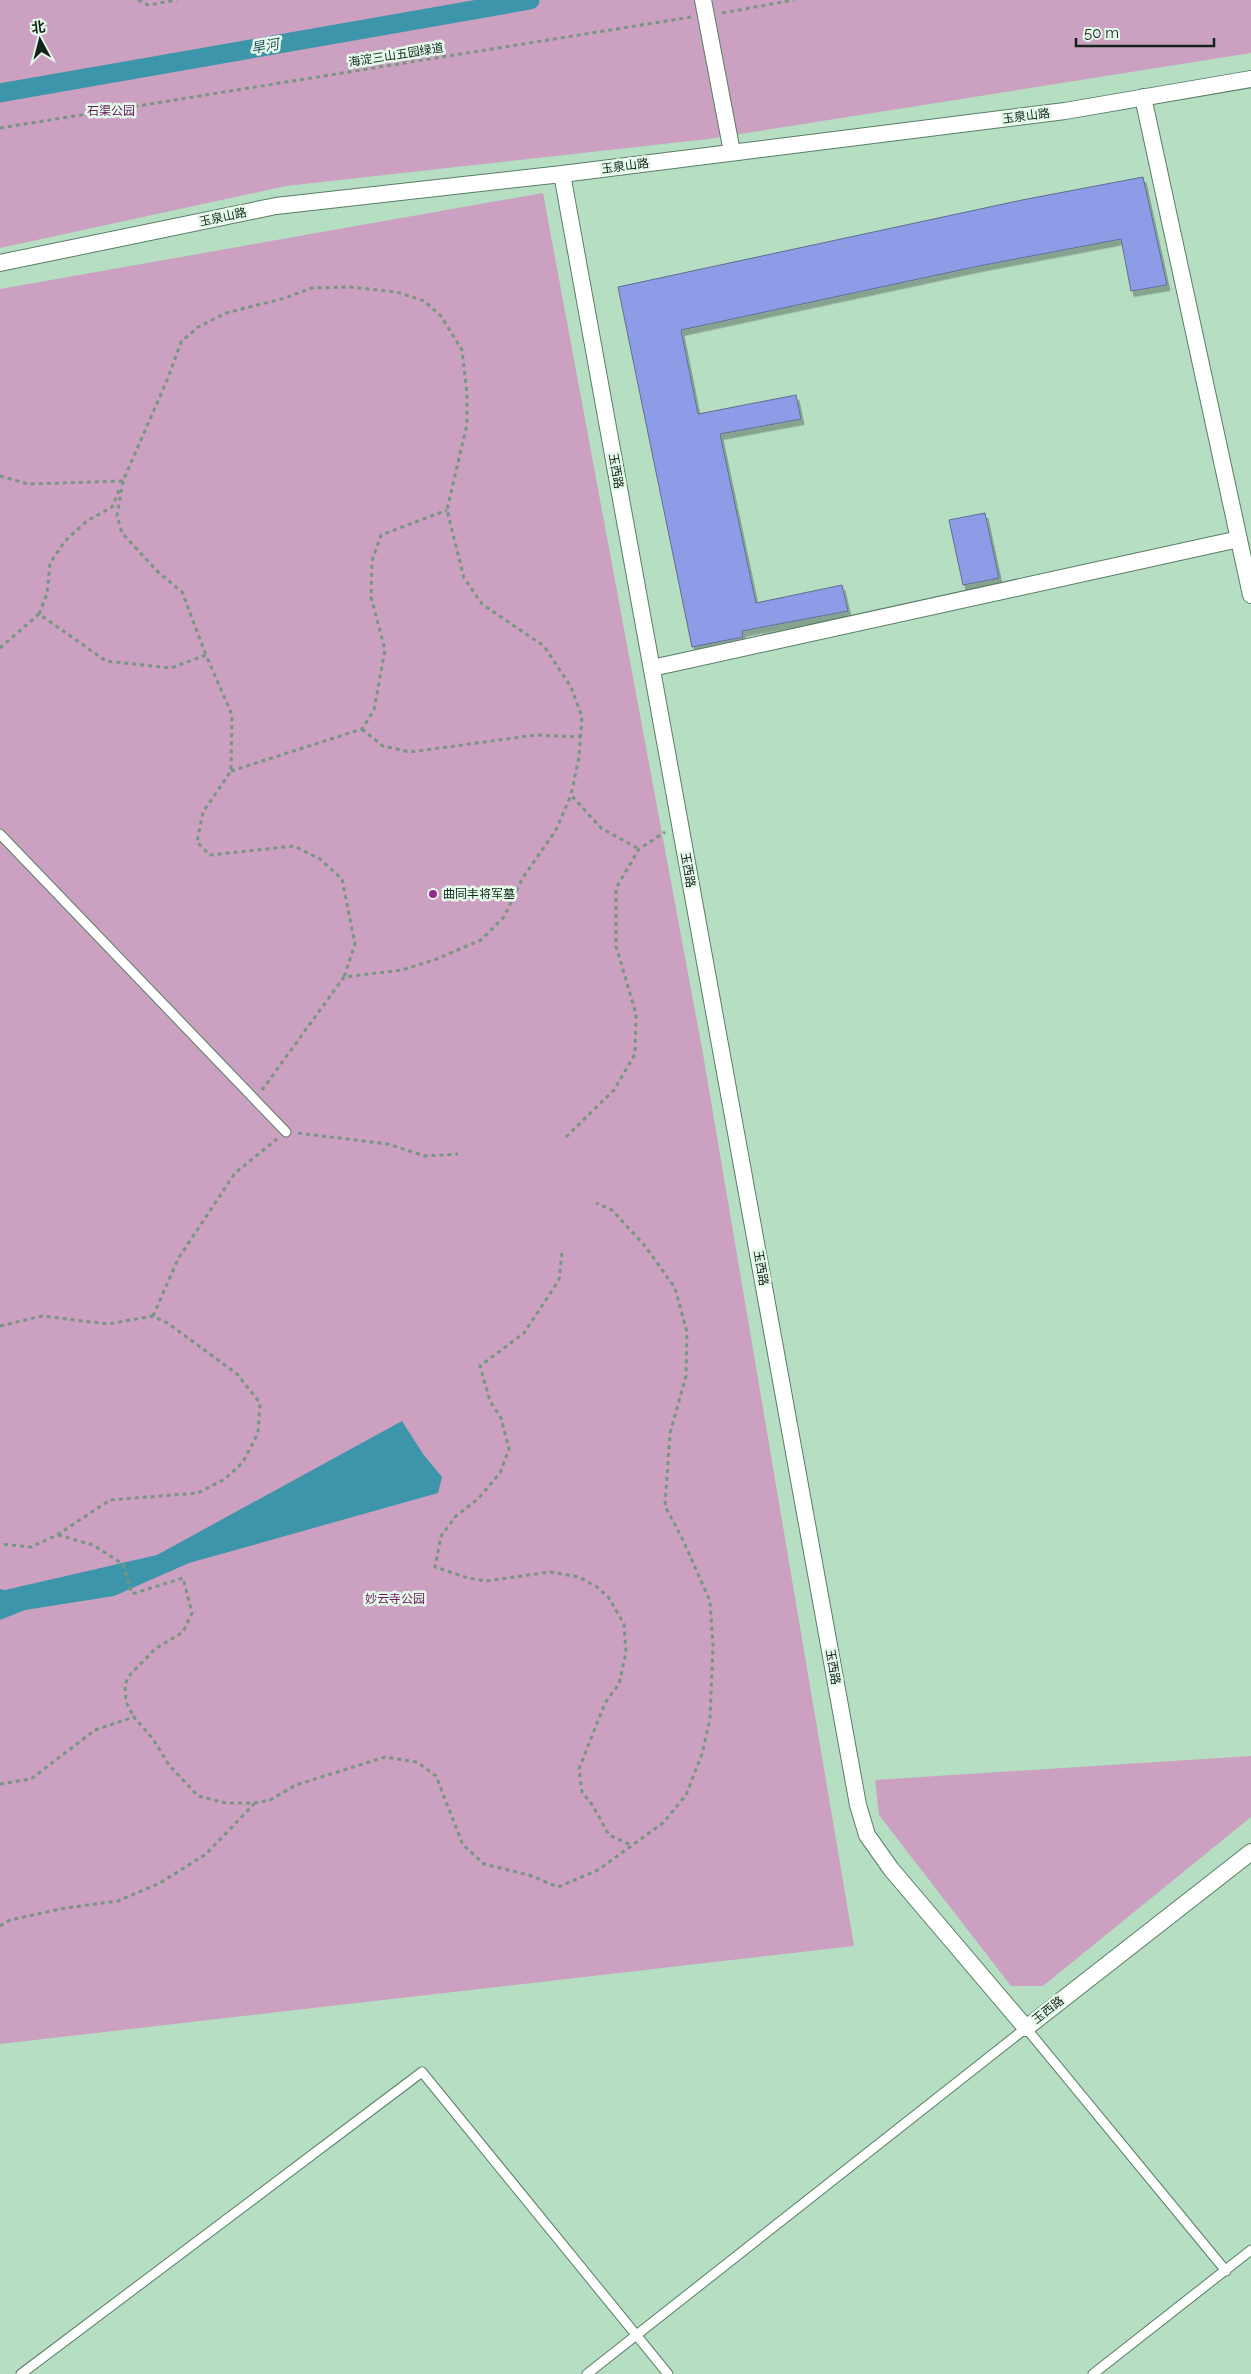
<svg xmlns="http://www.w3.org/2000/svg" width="1251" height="2374" viewBox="0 0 1251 2374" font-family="Raleway,'Noto Sans SC',sans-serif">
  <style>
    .green { fill: #cba0c1 }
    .water { fill: #3c95a8 }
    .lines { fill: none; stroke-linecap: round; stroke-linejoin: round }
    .canal { stroke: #3c95a8; stroke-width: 19 }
    .building { fill: #8d9ce7; stroke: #646c90; filter: url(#shadow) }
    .service-casing { stroke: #597e65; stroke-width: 11 }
    .minor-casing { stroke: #597e65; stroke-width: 18 }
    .path { stroke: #779681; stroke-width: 3; stroke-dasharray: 4 4; stroke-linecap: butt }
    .service { stroke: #fff; stroke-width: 9 }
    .minor { stroke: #fff; stroke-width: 16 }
    .poi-dot { fill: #992988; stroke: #e5f9eb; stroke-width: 2 }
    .labels { text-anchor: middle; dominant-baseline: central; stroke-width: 5; stroke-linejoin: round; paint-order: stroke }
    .street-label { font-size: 12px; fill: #15241a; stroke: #e5f9eb }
    .park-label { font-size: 12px; fill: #6c1a60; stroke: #e5f9eb }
    .poi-label { font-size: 12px; fill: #15241a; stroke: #e5f9eb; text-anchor: start }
    .water-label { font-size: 14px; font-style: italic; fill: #1f515c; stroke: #e5f9eb }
  </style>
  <defs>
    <filter id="shadow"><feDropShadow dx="3" dy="5.5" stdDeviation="0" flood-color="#0004"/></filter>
  </defs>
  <rect width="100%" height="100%" fill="#b6dec2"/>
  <path class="green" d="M0 0H1251V53L708 139 286 186 0 248Z
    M543 193 703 1054 854 1946 0 2044V289Z
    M1251 1756V1817L1043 1986H1011L879 1815 875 1780Z"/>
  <path class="water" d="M402 1421 423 1454 442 1477 438 1493 189 1563 114 1596 25 1610 0 1620V1589L5 1590 157 1555Z"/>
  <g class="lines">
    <path class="canal" d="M0 93 530 0"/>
  </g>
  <path class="building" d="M1143 177 1167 285 1131 291 1121 239 979 266 681 330 698 414 796 395 801 419 720 434 756 603 842 585 848 611 742 631 743 637 692 647 618 287 1022 200Z
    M985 513 999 578 963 585 949 520Z"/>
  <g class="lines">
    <defs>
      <path id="service" d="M0 834 286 1132
        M21 2374 422 2072 668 2374
        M587 2374 1026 2028 1226 2271
        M1093 2374 1251 2250"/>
      <path id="minor" d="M703 0 732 152
        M1143 97 1251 595
        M562 174 858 1805 867 1835 891 1869 1026 2028 1251 1852
        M0 263 276 206 562 174 1065 111 1251 79
        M652 668 1239 539"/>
    </defs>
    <use href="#service" class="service-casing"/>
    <use href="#minor" class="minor-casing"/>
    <path class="path" d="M138 0 148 5 177 0
      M722 13 794 0
      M0 128 691 17
      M0 476 28 484 123 481 168 378 181 342 198 327 226 313 285 298 312 288 350 287 397 292 424 301 441 316 462 350 467 394V424L447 510 464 578 482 604 544 646 571 687 582 717 579 757 571 795 601 828 639 849
      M123 481 117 516 122 533 157 571 182 592 206 655
      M39 614 47 594 50 563 65 541 87 521 112 507 120 488
      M0 648 39 614 106 661 171 668 206 655 232 715 231 771 203 812 197 842 210 855 294 846 320 859 342 879 355 944 344 977
      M362 729 383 746 410 752 536 735 581 737
      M231 771 362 729 374 710 385 650 371 597 372 561 381 535 447 510
      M262 1090 344 977 402 970 434 960 481 940 504 917 522 879 556 830 571 795
      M298 1133 388 1144 425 1156 458 1154
      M566 1137 614 1090 635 1054 636 1014 616 946V888L639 849 665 832
      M562 1253 559 1280 524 1333 480 1366 490 1401 501 1418 509 1449 500 1473 478 1499 456 1516 441 1536 435 1567 468 1578 486 1581 550 1572 579 1577 597 1587 609 1598 624 1624 626 1652 619 1684 605 1703 579 1769 582 1792 593 1806 609 1835 631 1845
      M153 1316 178 1259 235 1173 277 1139
      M0 1326 42 1316 108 1324 153 1316 169 1324 237 1374 260 1403 258 1433 243 1462 225 1479 198 1493 110 1500 57 1535 31 1547 0 1544
      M58 1535 93 1545 123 1564 132 1594 183 1578 192 1613 183 1632 155 1649 128 1677 125 1686 126 1702 134 1717
      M0 1784 31 1779 95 1730 134 1717 153 1739 169 1765 198 1796 226 1803H254L270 1800 296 1785 385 1757 417 1762 436 1776 463 1845 484 1864 529 1875 558 1887 598 1870 663 1823 686 1795 702 1754 710 1719 713 1646 710 1601 683 1540 665 1506 670 1433 686 1376 687 1332 675 1288 645 1246 612 1210 596 1203
      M0 1926 10 1920 65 1908 118 1901 160 1883 206 1854 254 1804"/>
    <use href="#service" class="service"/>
    <use href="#minor" class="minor"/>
  </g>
  <circle class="poi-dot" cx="433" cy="894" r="5"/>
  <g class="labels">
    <g class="street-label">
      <text transform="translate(396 55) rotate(-9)">海淀三山五园绿道</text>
      <text transform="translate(1026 116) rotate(-7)">玉泉山路</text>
      <text transform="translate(625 166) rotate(-7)">玉泉山路</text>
      <text transform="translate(223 217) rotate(-12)">玉泉山路</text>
      <text transform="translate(616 471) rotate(80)">玉西路</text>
      <text transform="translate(688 870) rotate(80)">玉西路</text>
      <text transform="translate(761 1268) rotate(80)">玉西路</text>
      <text transform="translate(833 1667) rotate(80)">玉西路</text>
      <text transform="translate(1048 2010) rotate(-38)">玉西路</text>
    </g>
    <g class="park-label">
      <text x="111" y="111">石渠公园</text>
      <text x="395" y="1599">妙云寺公园</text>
    </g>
    <g class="poi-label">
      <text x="443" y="894">曲同丰将军墓</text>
    </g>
    <g class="water-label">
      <text transform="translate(265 46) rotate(-10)">旱河</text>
    </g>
  </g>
  <g transform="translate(40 40) rotate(353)" stroke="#e5f9eb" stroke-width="4" paint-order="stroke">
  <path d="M0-4L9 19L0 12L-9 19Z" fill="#15241a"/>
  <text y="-8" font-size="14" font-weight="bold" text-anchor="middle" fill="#15241a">北</text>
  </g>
  <path d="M1076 38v8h138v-8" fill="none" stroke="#15241a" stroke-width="2.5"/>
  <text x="1084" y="38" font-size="15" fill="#15241a" stroke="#e5f9eb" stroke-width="4" paint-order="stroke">50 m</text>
</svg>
